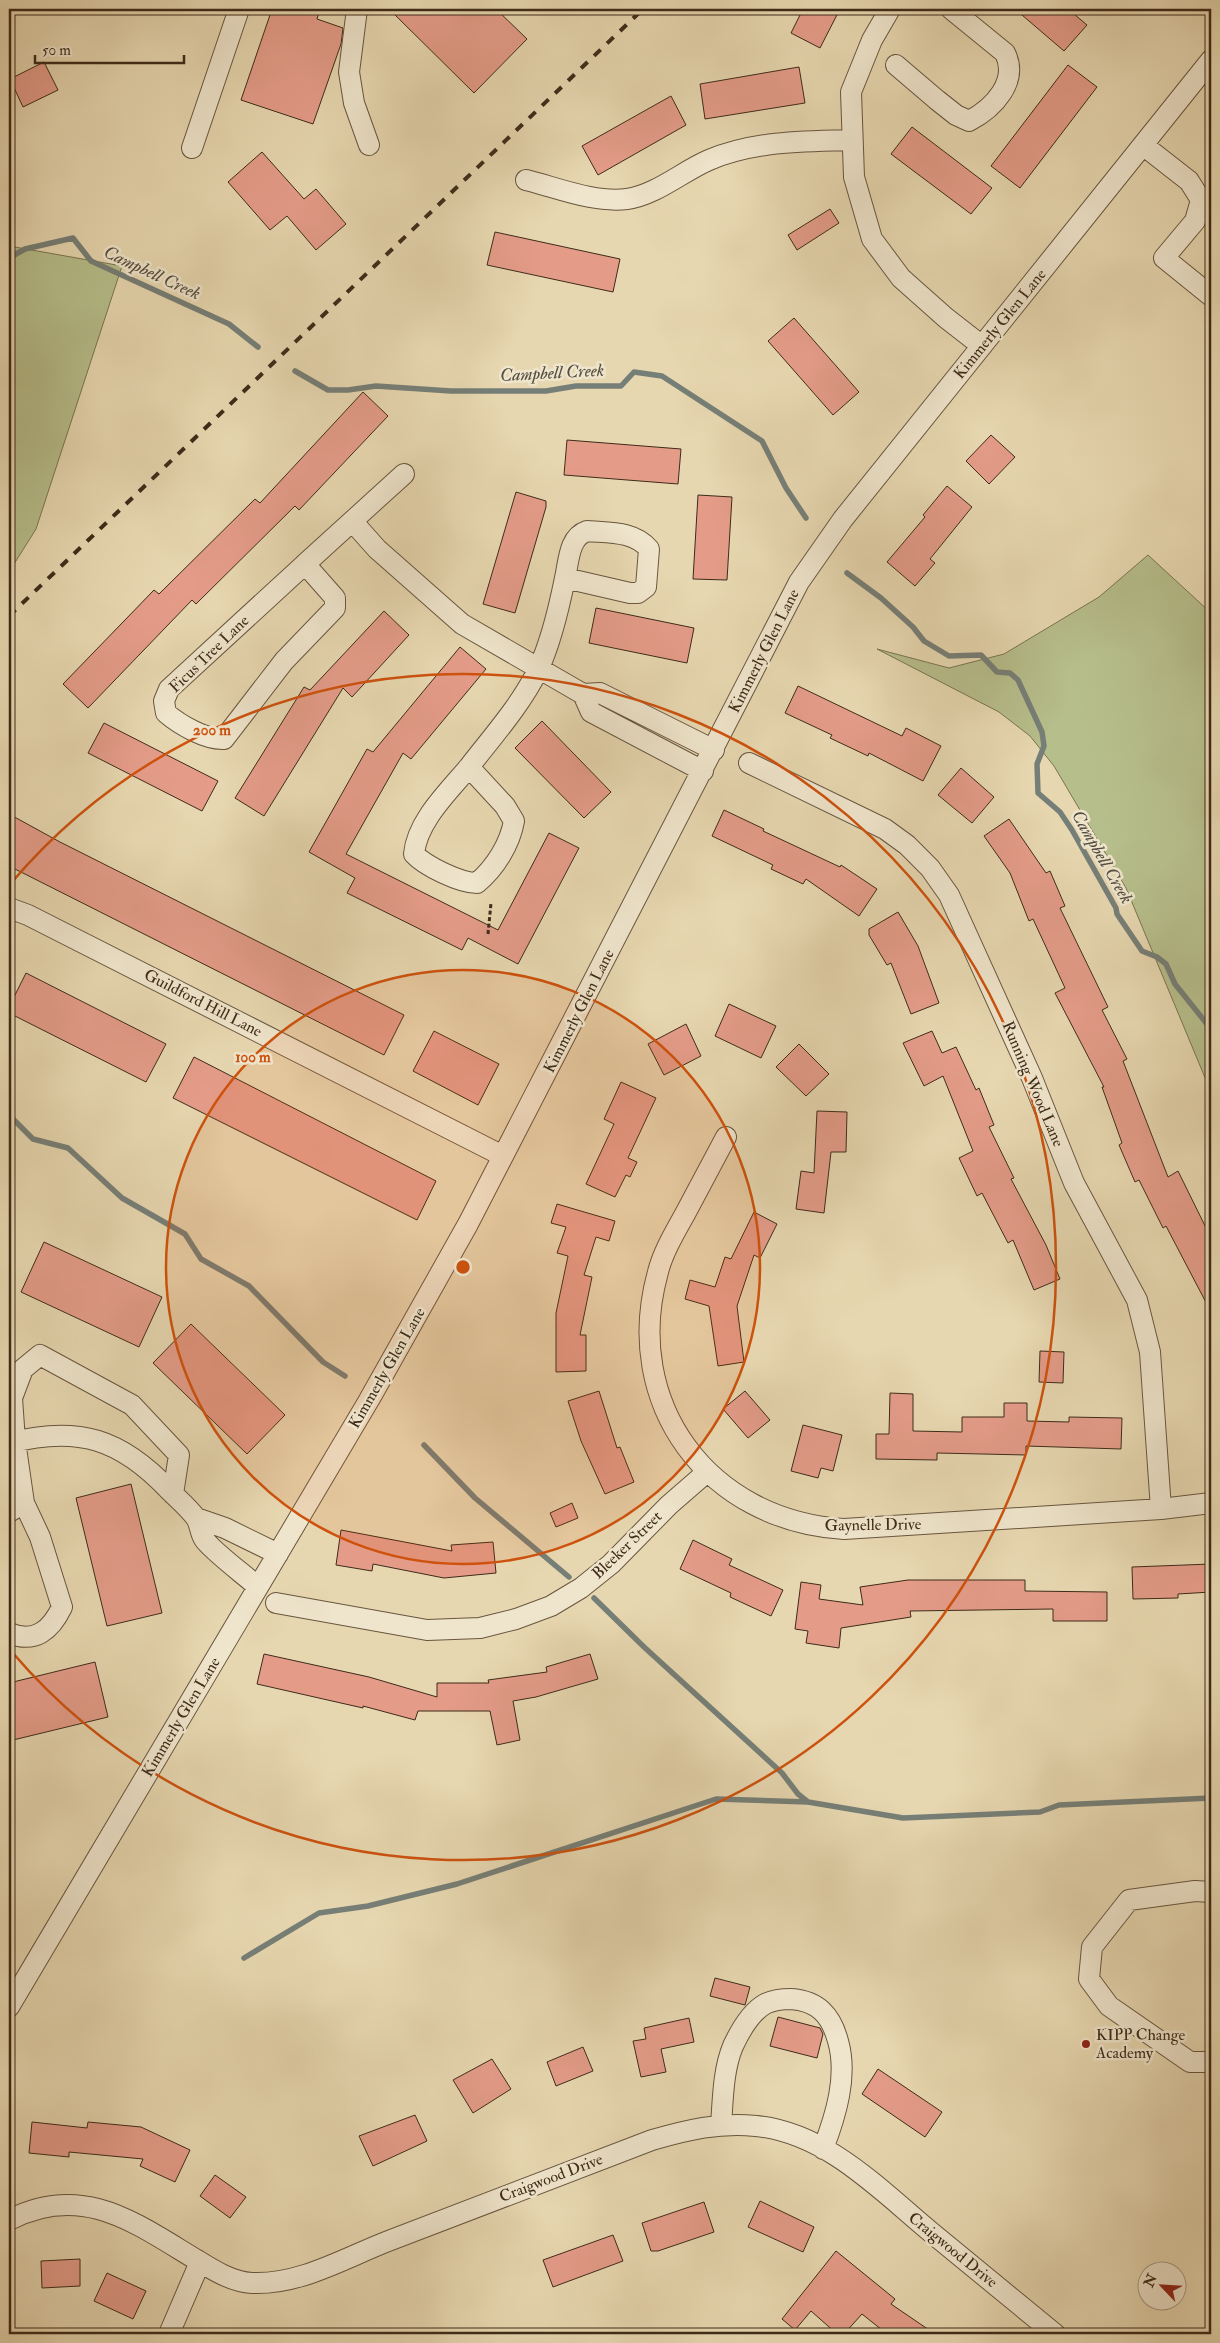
<svg xmlns="http://www.w3.org/2000/svg" width="1220" height="2343" viewBox="0 0 1220 2343" font-family="'IM FELL Double Pica',serif">
  <style>
    .green { fill: #b6be8b; stroke: #7a7452 }
    .lines { fill: none; stroke-linecap: round; stroke-linejoin: round }
    .stream { stroke: #767f77; stroke-width: 5.5 }
    .building { fill: #e49c89; stroke: #3e2b19 }
    .minor-casing { stroke: #68563f; stroke-width: 22 }
    .path { stroke: #3e2b19; stroke-width: 3; stroke-dasharray: 4 2.5; stroke-linecap: butt }
    .minor { stroke: #efe5cc; stroke-width: 20 }
    .rail { stroke: #3e2b19; stroke-width: 4; stroke-dasharray: 9 9; stroke-linecap: butt }
    .ring { fill: none; stroke: #ce520e; stroke-width: 2.5 }
    .poi-dot { fill: #8f2418; stroke: #efe5cc; stroke-width: 2 }
    .labels { text-anchor: middle; dominant-baseline: central; stroke-width: 5; stroke-linejoin: round; paint-order: stroke }
    .street-label { font-size: 16px; fill: #3e2b19; stroke: #efe5cc }
    .poi-label { font-size: 16px; fill: #3e2b19; stroke: #efe5cc; text-anchor: start }
    .water-label { font-size: 18px; font-style: italic; fill: #554e40; stroke: #efe5cc }
    .centre { fill: #ce520e; stroke: #efe5cc; stroke-width: 2.5 }
    .ring-label { font-size: 15px; text-anchor: middle; font-weight: bold; fill: #ce520e; stroke: #efe5cc; stroke-width: 5; stroke-linejoin: round; paint-order: stroke }
  </style>
  <rect width="100%" height="100%" fill="#e7d7b0"/>
  <filter id="stains"><feTurbulence type="fractalNoise" baseFrequency=".004" numOctaves="4"/><feColorMatrix values="0 0 0 0 .2 0 0 0 0 .09 0 0 0 0 .02 0 0 0 .5 -.17"/></filter>
  <radialGradient id="worn" r=".72"><stop offset=".6" stop-color="#630" stop-opacity="0"/><stop offset="1" stop-color="#630" stop-opacity=".3"/></radialGradient>
  <path class="green" d="M9 246 122 266 36 529 9 572Z
    M1148 555 1211 613V1092L1126 888 1054 766 1030 736 999 712 877 649 949 668 1004 654 1099 597Z"/>
  <g class="lines">
    <path class="stream" d="M9 258 25 249 73 238 91 261 229 324 258 347
      M295 371 328 390H348L376 386 451 391H546L576 386H621L634 372 662 376 762 441 786 488 806 518
      M847 573 881 598 913 627 924 641 949 656 981 655 997 672 1010 673 1018 680 1042 732 1044 746 1037 764 1038 793 1060 812 1072 830 1116 908 1117 914 1142 951 1157 957 1166 964 1175 984 1211 1029
      M9 1115 33 1139 68 1148 122 1198 185 1234 201 1259 249 1286 323 1362 345 1376
      M424 1445 475 1498 569 1577
      M594 1598 644 1647 782 1773 798 1794 808 1802
      M244 1958 319 1913 368 1906 457 1884 716 1799 808 1802 903 1818 1040 1812 1059 1805 1211 1798"/>
  </g>
  <path class="building" d="M272 9H320L317 19 343 28 341 44 313 124 241 100Z
    M389 9H496L527 39 474 93Z
    M803 9H840L820 48 791 33Z
    M1015 9H1068L1087 25 1064 51Z
    M44 62 58 90 23 107 10 79Z
    M1068 65 1097 87 1020 188 991 166Z
    M799 67 805 103 705 119 700 84Z
    M671 96 686 125 598 175 582 146Z
    M912 127 992 188 971 214 891 154Z
    M262 152 304 199 316 189 346 224 316 250 287 216 270 230 228 182Z
    M830 209 839 223 797 250 788 235Z
    M495 232 620 259 613 292 487 265Z
    M794 318 859 392 833 415 768 341Z
    M363 392 388 416 299 510 295 506 196 604 192 600 88 708 63 684 154 590 159 594 255 499 260 503Z
    M991 435 1015 457 989 484 966 461Z
    M567 440 681 449 678 484 564 475Z
    M947 486 972 507 930 559 935 563 915 586 887 562 925 517 923 515Z
    M516 492 546 501V507L515 613 483 604Z
    M698 495 732 497 727 580 693 579Z
    M596 608 694 628 687 663 589 643Z
    M384 611 409 635 352 697 343 688 264 816 235 798 304 687 310 690Z
    M460 647 486 669 411 759 403 753 346 854 498 930 549 833 579 848 518 964 468 938 462 950 347 893 355 878 309 852 367 749 373 752Z
    M798 686 902 736 906 728 941 746 923 781 869 753 868 756 830 738 832 735 785 713Z
    M542 721 611 792 584 818 515 748Z
    M104 723 218 781 202 811 88 753Z
    M961 768 994 797 972 823 938 795Z
    M724 810 764 829 763 831 840 867 841 865 877 889 859 916 806 879 803 884 771 869 773 865 712 836Z
    M9 814 60 842 404 1015 384 1055 9 866Z
    M1009 819 1046 873 1050 871 1065 906 1060 908 1108 1007 1102 1010 1127 1059 1123 1061 1168 1177 1178 1171 1211 1238V1312L1166 1226 1163 1228 1139 1180 1135 1182 1119 1145 1122 1143 1102 1087H1104L1055 993 1065 988 1033 919 1029 921 1010 873 984 836Z
    M898 912 918 946 939 1003 911 1014 891 963 887 965 869 935V929Z
    M26 973 166 1044 146 1082 9 1013V1007Z
    M729 1004 776 1026 761 1058 715 1036Z
    M686 1024 701 1056 664 1075 648 1044Z
    M434 1031 499 1064 478 1105 413 1071Z
    M932 1031 942 1053 956 1047 976 1090 979 1088 994 1125 989 1127 1014 1178 1011 1179 1046 1245 1060 1279 1034 1290 1013 1240 1008 1243 982 1193 977 1196 959 1158 973 1151 943 1076 924 1086 903 1043Z
    M799 1044 829 1074 806 1096 776 1067Z
    M194 1057 436 1181 417 1220 173 1098Z
    M621 1082 656 1098 628 1158 637 1162 630 1177 626 1175 615 1197 586 1184 614 1124 604 1119Z
    M817 1111 847 1112 846 1152H831L824 1213 796 1209 801 1171 814 1173Z
    M557 1204 615 1221 609 1241 596 1237 584 1275 592 1277 580 1335H586V1371L556 1372V1313L568 1256 557 1253 566 1227 551 1223Z
    M754 1212 777 1224 760 1258 754 1255 737 1306 744 1362 718 1366 709 1306 685 1299 690 1280 715 1287 725 1257 731 1259Z
    M44 1242 162 1297 139 1347 21 1292Z
    M191 1324 285 1415 247 1454 153 1363Z
    M1040 1351 1064 1352 1063 1383 1039 1382Z
    M599 1391 617 1448 620 1447 634 1482 605 1494 581 1441 568 1401Z
    M745 1391 770 1420 748 1438 723 1409Z
    M890 1393 913 1394V1431L962 1432V1417H1004V1403H1027V1421L1069 1422V1417L1122 1418 1121 1449 1026 1446V1455L937 1453V1460L876 1459V1434H889Z
    M803 1425 842 1435 833 1471 821 1468 818 1478 791 1471Z
    M131 1484 162 1613 107 1626 76 1498Z
    M572 1503 578 1518 556 1527 550 1513Z
    M341 1530 452 1551 451 1545 493 1542 496 1573 444 1578 373 1564 372 1571 336 1565Z
    M693 1540 732 1559 729 1565 783 1590 771 1616 730 1597 731 1593 680 1569Z
    M1211 1564V1592L1178 1594V1598L1133 1599 1132 1567Z
    M908 1580H1025V1591L1107 1592V1621H1053V1609L910 1611 911 1617 841 1628 839 1648 806 1643 808 1631 795 1629 801 1582 821 1585 819 1599 863 1605 860 1587Z
    M264 1654 369 1677 437 1697V1683H489L488 1680 547 1672 546 1667 590 1654 598 1679 536 1697 513 1701 520 1740 497 1745 490 1711H418L415 1720 363 1706V1708L257 1684Z
    M95 1662 108 1717 9 1741V1683Z
    M715 1978 750 1987 745 2005 710 1996Z
    M778 2017 820 2028 823 2034 817 2058 770 2046Z
    M689 2018 694 2042 661 2049 666 2072 641 2077 633 2041 646 2039 644 2028Z
    M583 2047 593 2071 556 2086 547 2062Z
    M492 2059 511 2089 473 2113 453 2080Z
    M878 2069 942 2112 925 2137 862 2094Z
    M415 2115 427 2141 373 2166 359 2136Z
    M32 2122 87 2128 88 2122 141 2127 190 2150 175 2182 140 2166 143 2159 69 2152V2157L29 2153Z
    M215 2175 246 2197 230 2218 200 2196Z
    M760 2201 814 2227 803 2252 748 2227Z
    M704 2202 714 2232 658 2251H651L642 2223Z
    M613 2235 623 2261 553 2287 543 2260Z
    M836 2251 895 2299 891 2304 935 2334H887L862 2314 844 2334H837L811 2311 795 2330 782 2319Z
    M80 2259V2286L42 2288 41 2261Z
    M107 2273 146 2291 133 2319 94 2301Z"/>
  <g class="lines">
    <defs>
      <path id="minor" d="M357 9 349 72 354 103 369 145
        M890 9 872 40 851 92 854 177 872 239 901 278 946 318 982 346
        M896 65 937 100 956 115 969 121C994 108 1019 81 1005 53L951 9
        M1143 145 1189 181 1201 200 1195 221 1164 258 1211 296
        M192 148 239 9
        M526 180C558 188 594 203 627 199 656 195 683 171 709 160 754 141 805 141 852 140
        M353 522 377 549 462 624 583 694 600 693 714 750
        M587 531C609 533 634 531 649 549L646 587 638 593H630L565 578C569 560 569 537 587 531Z
        M305 564 335 598V608L284 661 224 739C206 740 180 725 166 713L164 701 169 689Z
        M305 564 404 474
        M583 694 591 712 703 771
        M749 763 885 829 907 845 930 868 949 895 1032 1078 1074 1183 1137 1300 1150 1352 1161 1509
        M469 767 505 806 514 821C510 844 495 868 477 883 460 883 425 866 414 854 417 821 449 791 469 767Z
        M469 767C493 736 520 706 538 670 551 642 559 608 565 578
        M9 908 28 915 503 1156
        M726 1137C712 1163 699 1188 685 1214 675 1232 663 1252 658 1272 621 1404 709 1521 844 1529L1161 1509 1211 1503
        M9 1443C78 1425 121 1439 169 1490 178 1499 189 1508 196 1518 200 1524 200 1533 204 1539 211 1550 246 1576 258 1587
        M9 1512 24 1503
        M196 1518 225 1528 278 1554
        M276 1603 427 1630 480 1628 516 1619 551 1606 581 1588 611 1564 669 1505 707 1472
        M9 1633C35 1644 51 1630 62 1607L40 1537 24 1503 15 1441 12 1398 23 1369 40 1355 132 1405 179 1455 173 1494
        M1211 1892 1195 1891 1129 1900 1092 1947 1089 1979 1109 2006 1190 2062H1211
        M9 2007 369 1400 468 1224 799 582 843 519 1211 60
        M721 2125C723 2099 723 2070 733 2046 740 2031 751 2012 765 2004 773 2000 783 1999 791 1999 818 2001 831 2015 838 2041 848 2076 836 2115 823 2149
        M9 2220C83 2182 135 2223 197 2260 213 2270 232 2282 252 2283 301 2285 346 2257 391 2240 478 2206 565 2173 652 2140 687 2130 719 2122 756 2126 827 2133 880 2190 932 2233 973 2267 1014 2300 1055 2334
        M169 2334 200 2262"/>
    </defs>
    <use href="#minor" class="minor-casing"/>
    <path class="path" d="M488 934 491 903"/>
    <use href="#minor" class="minor"/>
    <path class="rail" d="M9 616 643 9"/>
  </g>
  <circle cx="463" cy="1267" r="297" fill="#ce520e" fill-opacity=".12"/>
  <g class="ring">
    <circle cx="463" cy="1267" r="297"/>
    <path d="M12 882A593 593 0 1 1 12 1652"/>
  </g>
  <circle class="poi-dot" cx="1086" cy="2044" r="5"/>
  <g class="labels">
    <g class="street-label">
      <text transform="translate(1000 324) rotate(-51)">Kimmerly Glen Lane</text>
      <text transform="translate(764 651) rotate(-63)">Kimmerly Glen Lane</text>
      <text transform="translate(209 654) rotate(-44)">Ficus Tree Lane</text>
      <text transform="translate(203 1003) rotate(27)">Guildford Hill Lane</text>
      <text transform="translate(579 1011) rotate(-63)">Kimmerly Glen Lane</text>
      <text transform="translate(1033 1084) rotate(67)">Running Wood Lane</text>
      <text transform="translate(387 1368) rotate(-60)">Kimmerly Glen Lane</text>
      <text transform="translate(873 1525) rotate(-1)">Gaynelle Drive</text>
      <text transform="translate(627 1545) rotate(-44)">Bleeker Street</text>
      <text transform="translate(181 1717) rotate(-59)">Kimmerly Glen Lane</text>
      <text transform="translate(551 2178) rotate(-21)">Craigwood Drive</text>
      <text transform="translate(953 2250) rotate(39)">Craigwood Drive</text>
    </g>
    <g class="poi-label">
      <text x="1096" y="2035">KIPP Change<tspan x="1096" dy="18">Academy</tspan></text>
    </g>
    <g class="water-label">
      <text transform="translate(152 273) rotate(25)">Campbell Creek</text>
      <text transform="translate(552 373) rotate(-3)">Campbell Creek</text>
      <text transform="translate(1102 857) rotate(60)">Campbell Creek</text>
    </g>
  </g>
  <circle cx="463" cy="1267" r="8" class="centre"/>
  <g class="ring-label">
    <text x="212" y="735">200 m</text>
    <text x="253" y="1062">100 m</text>
  </g>
  <rect width="1220" height="2343" fill="none" stroke="#e7d7b0" stroke-width="30"/>
  <rect x="10" y="10" width="1200" height="2323" fill="none" stroke="#3e2b19" stroke-width="2.5"/>
  <rect x="15" y="15" width="1190" height="2313" fill="none" stroke="#3e2b19"/>
  <g transform="translate(1162 2286) rotate(295)"><circle r="24" fill="#efe5cc" stroke="#a89b84"/>
  <path d="M0-4L9 19L0 12L-9 19Z" fill="#8f2418"/>
  <text y="-8" font-size="14" font-weight="bold" text-anchor="middle" fill="#3e2b19">N</text>
  </g>
  <path d="M35 55v8h149v-8" fill="none" stroke="#3e2b19" stroke-width="2.5"/>
  <text x="42" y="55" font-size="15" fill="#3e2b19" stroke="#efe5cc" stroke-width="4" paint-order="stroke">50 m</text>
  <rect width="100%" height="100%" filter="url(#stains)"/>
  <rect width="100%" height="100%" fill="url(#worn)"/>
</svg>
